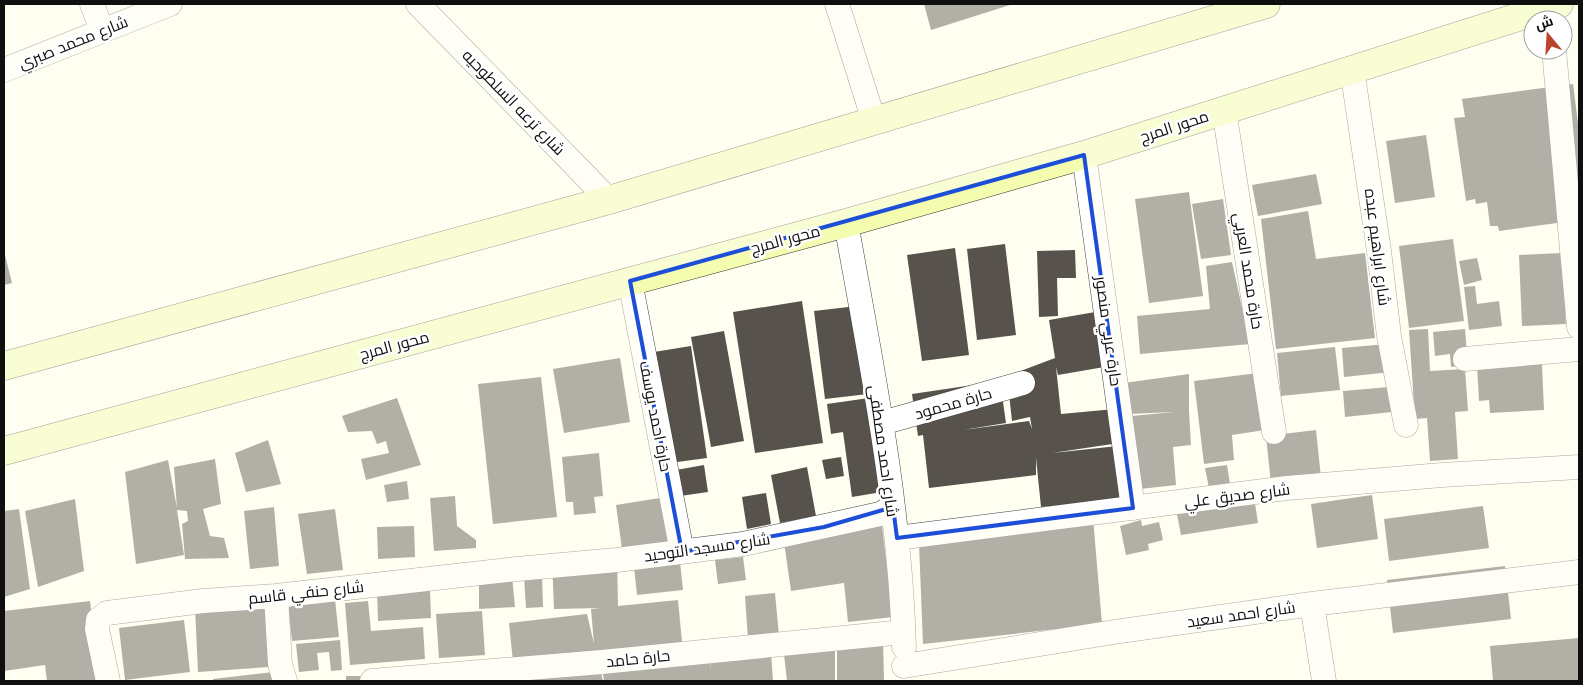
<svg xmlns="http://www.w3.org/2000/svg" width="1583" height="685" viewBox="0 0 1583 685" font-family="'Libre Baskerville',Cairo,serif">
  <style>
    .building { fill: #57534c }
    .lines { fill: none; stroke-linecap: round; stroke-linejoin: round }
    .street-casing { stroke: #424242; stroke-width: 25 }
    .secondary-casing { stroke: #313131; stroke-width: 29 }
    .street { stroke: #fff; stroke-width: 24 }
    .secondary { stroke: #f4fcaf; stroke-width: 28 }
    .marked { fill: none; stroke: #1d4ed8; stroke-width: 4; stroke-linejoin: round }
    .labels { text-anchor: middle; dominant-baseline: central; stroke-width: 5; stroke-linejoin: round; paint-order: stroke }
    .street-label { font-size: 16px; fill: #0f0f0f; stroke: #fff }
  </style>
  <rect width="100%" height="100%" fill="#fefef1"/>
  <path class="building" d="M924 4H1013L931 30Z
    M1573 84 1579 131V220L1499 231 1498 226H1490L1487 202 1476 204 1475 199 1466 201 1454 118 1465 117 1462 99Z
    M1426 135 1435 197 1395 203 1386 141Z
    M1316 174 1322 204 1258 216 1252 185Z
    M1189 192 1203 296 1149 303 1135 199Z
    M1223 199 1231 255 1201 259 1192 204Z
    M1308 211 1316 259 1365 253 1375 338 1276 349 1261 219Z
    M1453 239 1464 321 1409 328 1399 246Z
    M1005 244 1016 335 977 340 967 249Z
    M955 248 969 355 922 361 907 255Z
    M1075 250 1076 278H1057L1058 316 1039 317 1037 251Z
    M4 251 12 283 4 285Z
    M1562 253 1566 324 1522 326 1519 255Z
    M1477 258 1482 280 1464 285 1459 261Z
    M1232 262 1250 344 1140 354 1137 316 1210 309 1206 266Z
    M1475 286 1477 304 1499 301 1502 326 1469 330 1464 287Z
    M802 301 823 443 755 453 733 312Z
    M857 306 868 394 825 399 814 311Z
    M1101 311 1110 366 1058 375 1056 367 1061 414 1115 409 1119 443 1052 453 1118 446 1123 499 1041 507 1036 458V475L929 488 923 435 918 436 912 394 1000 381 1006 423 963 430 1029 421 1032 429 1030 417 1012 421 1007 376 1055 358 1049 320Z
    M1428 329 1430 371 1465 369 1468 411 1455 412 1458 459 1430 461 1427 418 1415 419 1409 330Z
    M1465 329 1468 365 1451 367 1450 354 1435 356 1433 332Z
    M724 331 744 441 711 447 691 337Z
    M1397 343 1400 371 1344 377 1342 348Z
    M1541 344 1544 410 1490 413 1489 400 1479 401 1476 347Z
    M691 346 707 458 670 463 654 352Z
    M1335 347 1340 390 1281 396 1277 353Z
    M620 358 630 422 564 433 553 369Z
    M1258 373 1265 430 1232 435 1234 460 1204 464 1194 381Z
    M1189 374V411L1191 445 1173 447 1176 485 1140 489 1121 417 1174 412 1128 414 1124 383Z
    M541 377 557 517 493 524 478 384Z
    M1389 387 1392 412 1345 417 1343 391Z
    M397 398 421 465 366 480 361 459 389 453 386 441 377 444 372 431 348 432 342 416Z
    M869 398 882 492 852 497 843 432 831 434 827 404Z
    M1316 430 1321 478 1271 484 1266 436Z
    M268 440 281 484 246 492 235 453Z
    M599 453 603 496 594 497 596 513 574 515 573 502H566L562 457Z
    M841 457 844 476 826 479 822 460Z
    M215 459 221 504 203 509 210 536 224 538 229 558 185 559 182 524 188 521 187 511 177 510 184 555 136 564 125 472 168 460 177 508 174 467Z
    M704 465 708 492 680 496 676 470Z
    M1227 465 1230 484 1209 488 1205 468Z
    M807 467 816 516 780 523 771 475Z
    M407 481 409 499 387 502 384 485Z
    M766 493 771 524 747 529 742 497Z
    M1372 495 1378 539 1317 548 1311 504Z
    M455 496 457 526 476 540V548L434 551 430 498Z
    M666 497 672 542 678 543 683 590 637 595 632 548 622 549 616 505Z
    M1254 497 1258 523 1181 535 1176 509Z
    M75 499 84 571 38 587 25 511Z
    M1483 506 1489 548 1389 561 1384 519Z
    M274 507 279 566 250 569 244 511Z
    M19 509 30 589 4 597V511Z
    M335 509 343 570 307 574 298 514Z
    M880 509 893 617 848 622 844 583 791 591 782 528Z
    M1093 518 1102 624 923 644 919 544Z
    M1141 520 1142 526 1159 522 1163 540 1148 544 1149 550 1126 555 1120 526Z
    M414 526 415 557 378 559 377 527Z
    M617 556 618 606 678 600 682 642 596 651 603 681H515L509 623 587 614 594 644 591 609 600 608 554 609 552 561Z
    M743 557 746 580 718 584 715 560Z
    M1505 566 1511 619 1393 633 1387 580Z
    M542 575 543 607 526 608 524 576Z
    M512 576 515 607 479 609V580Z
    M430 589 431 618 378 621 377 591Z
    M775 593 779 636 748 639 745 596Z
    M335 599 339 637 292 641 288 604Z
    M90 601 97 659 109 681H47L45 665 4 671V611Z
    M368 601 371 631 423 627 425 659 350 665 345 603Z
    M267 607 270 667 198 672 195 608Z
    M482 611 485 655 439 658 436 614Z
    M184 620 190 672 125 680 119 628Z
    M1579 638V681H1493L1490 646Z
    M340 640 342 670 331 671 329 652 317 653 319 670 299 672 296 644Z
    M883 640 884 681H837V641Z
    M835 642V681H787L783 645Z
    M709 651 711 671 710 653 771 652 773 681H604L602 665Z
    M273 672 274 681H213V679Z
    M346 676H381V681H346Z"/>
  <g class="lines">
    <defs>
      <path id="street" d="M92 4 102 31
        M418 4 609 200
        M837 4 874 121
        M1554 50 1579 327
        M1352 69 1379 251 1389 336 1406 425
        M4 70 170 4
        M1224 110 1274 432
        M1084 155 1133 508
        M846 223C871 363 900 503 904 647
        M630 281 682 552
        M1465 359 1579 349
        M882 423 1023 383
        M897 538 1287 488 1442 475 1579 467
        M276 596 280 664 285 681
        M1312 604 1324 681
        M904 666 1114 632 1312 604 1579 572
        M108 681 97 629 98 620 107 613 203 601 276 596 517 569 617 560 743 544 880 514 893 507
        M372 681 602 662 903 632"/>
      <path id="secondary" d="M4 366 609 200 1266 4
        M4 451 846 223 1084 155 1559 4"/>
    </defs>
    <use href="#street" class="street-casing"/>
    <use href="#secondary" class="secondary-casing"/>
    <use href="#street" class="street"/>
    <use href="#secondary" class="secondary"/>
  </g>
  <path d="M0 0H1583V685H0ZM1084 155 1133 508 897 538 893 507 824 527 682 552 630 281Z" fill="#fefef1" fill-opacity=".55" fill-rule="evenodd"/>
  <path class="marked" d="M1084 155 1133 508 897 538 893 507 824 527 682 552 630 281Z"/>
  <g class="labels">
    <g class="street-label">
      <text transform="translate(73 42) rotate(-22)">شارع محمد صبري</text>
      <text transform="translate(514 102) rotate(46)">شارع ترعه السلطوحيه</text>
      <text transform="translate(1174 126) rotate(-18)">محور المرج</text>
      <text transform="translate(785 239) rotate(-15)">محور المرج</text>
      <text transform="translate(1378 247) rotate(83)">شارع ابراهيم عبده</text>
      <text transform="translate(1249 271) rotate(81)">حارة محمد العربي</text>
      <text transform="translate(1109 331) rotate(82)">حارة عربي منصور</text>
      <text transform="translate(394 345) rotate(-15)">محور المرج</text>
      <text transform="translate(953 403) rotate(-16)">حارة محمود</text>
      <text transform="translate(656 416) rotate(79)">حارة احمد يوسف</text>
      <text transform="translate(884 451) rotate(82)">شارع احمد مصطفى</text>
      <text transform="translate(1237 495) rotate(-7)">شارع صديق علي</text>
      <text transform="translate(707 547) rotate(-8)">شارع مسجد التوحيد</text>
      <text transform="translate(306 592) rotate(-6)">شارع حنفي قاسم</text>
      <text transform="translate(1241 614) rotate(-8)">شارع احمد سعيد</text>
      <text transform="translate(638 658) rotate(-6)">حارة حامد</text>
    </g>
  </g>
  <rect width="1583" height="685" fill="none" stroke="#0f0f0f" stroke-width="10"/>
  <g transform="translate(1548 35) rotate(342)"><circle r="24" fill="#ffffff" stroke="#9f9f9f"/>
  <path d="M0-4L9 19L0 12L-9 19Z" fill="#ba442c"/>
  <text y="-8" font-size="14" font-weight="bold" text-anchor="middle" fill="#0f0f0f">ش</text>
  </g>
</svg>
